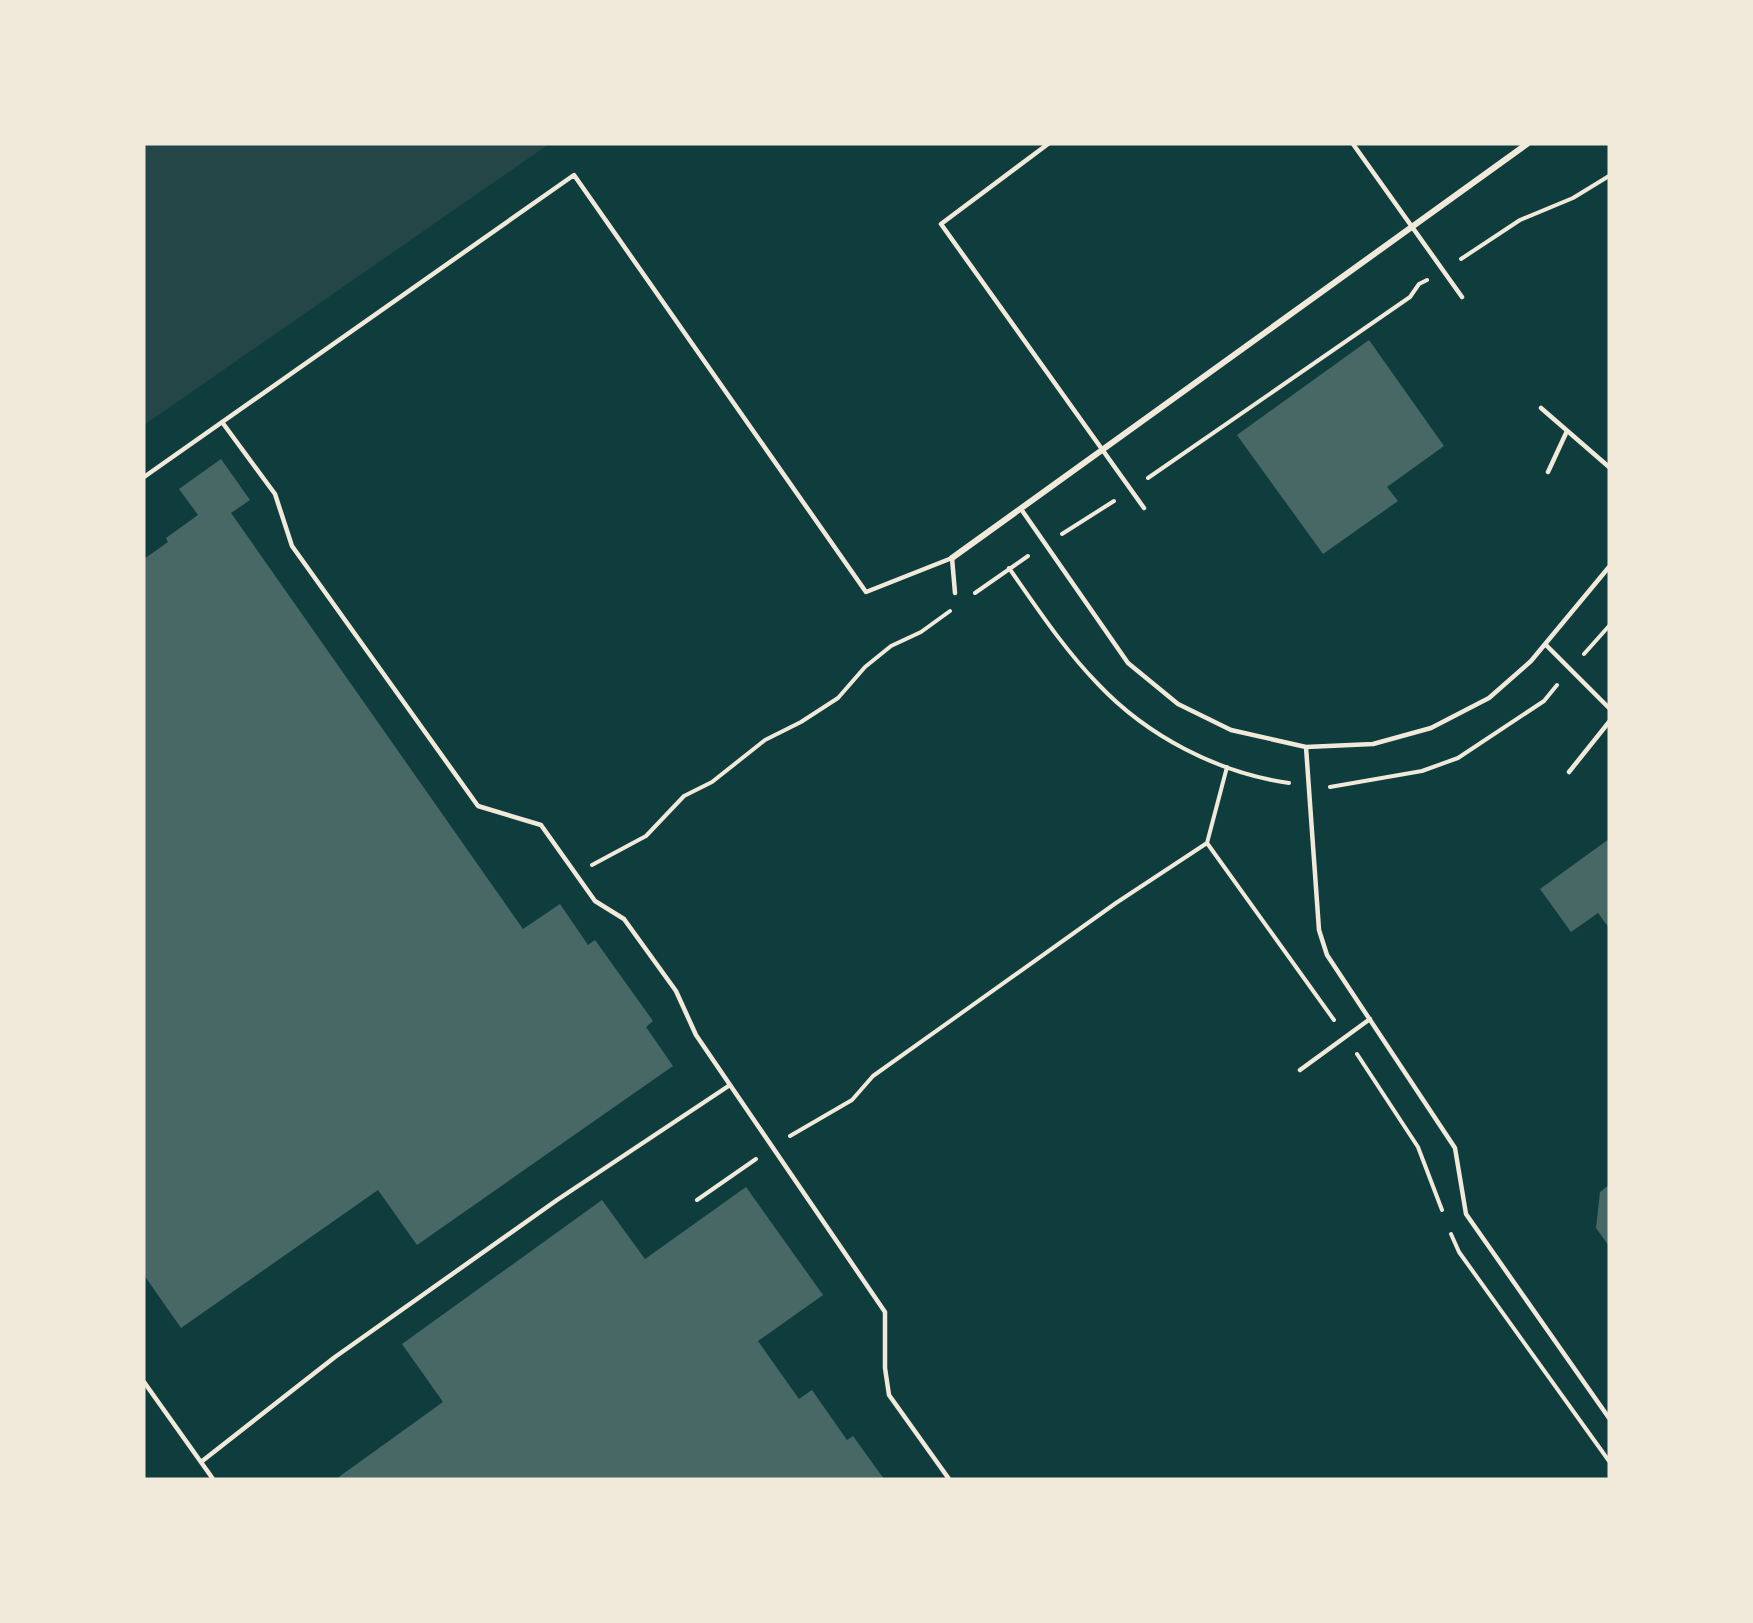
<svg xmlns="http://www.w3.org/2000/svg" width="1753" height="1623" viewBox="0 0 1753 1623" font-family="'Roboto Condensed',sans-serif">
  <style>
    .green { fill: #244646 }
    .building { fill: #486865 }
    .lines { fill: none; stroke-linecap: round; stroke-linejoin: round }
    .path { stroke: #f1e9da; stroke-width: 4 }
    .service { stroke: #f1e9da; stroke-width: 4.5 }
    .minor { stroke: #f1e9da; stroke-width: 6 }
  </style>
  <rect width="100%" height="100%" fill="#0f3d3e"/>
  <path class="green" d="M144 144H549L144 425Z"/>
  <path class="building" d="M1369 340 1444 446 1387 487 1398 501 1323 554 1237 435Z
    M221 459 250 500 231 513 523 929 560 904 588 945 595 940 653 1021 646 1027 673 1066 417 1245 378 1190 181 1328 144 1275V559L168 542 166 538 198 515 179 489Z
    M1609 839V928L1598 913 1571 932 1540 889Z
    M1609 1185V1246L1596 1228 1600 1192Z
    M746 1187 823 1295 758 1341 799 1399 812 1390 847 1440 853 1436 884 1479H336L443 1402 402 1344 602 1200 645 1259Z"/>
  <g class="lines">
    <path class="path" d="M1461 259 1520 220 1573 198 1609 176
      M1148 478 1410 297 1419 284 1427 280
      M1062 534 1114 501
      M1009 568C1037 608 1064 649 1098 684 1147 736 1218 773 1289 783
      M975 593 1028 556
      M1584 654 1609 626
      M1330 787 1422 771 1458 758 1544 701 1557 685
      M1207 843 1334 1020
      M592 865 646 836 684 796 712 782 765 740 801 722 838 698 865 667 891 646 921 632 950 611
      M1357 1054 1418 1147 1442 1210
      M790 1136 852 1100 873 1076 1116 903 1207 843 1227 767
      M697 1200 756 1159
      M1451 1234 1459 1252 1609 1461"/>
    <path class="service" d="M1048 144 941 224 1144 508
      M1353 144 1462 297
      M1541 408 1609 467
      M222 422 275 494 292 546 478 806 541 825 595 901 624 919 676 991 696 1035 885 1312V1368L889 1395 949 1479
      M1548 472 1567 431
      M144 477 574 175 866 592 952 558 955 593
      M1021 509 1128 663 1178 704 1231 730 1306 747 1373 744 1431 728 1489 698 1531 661 1609 567
      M1545 644 1609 708
      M1306 747 1319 930 1327 955 1455 1148 1466 1214 1609 1418
      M1569 772 1609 722
      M1300 1070 1370 1019
      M144 1382 213 1479
      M201 1462 335 1357 557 1200 730 1085"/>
    <path class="minor" d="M952 558 1527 144"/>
  </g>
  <rect width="1753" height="1623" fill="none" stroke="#f1e9da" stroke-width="291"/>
</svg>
